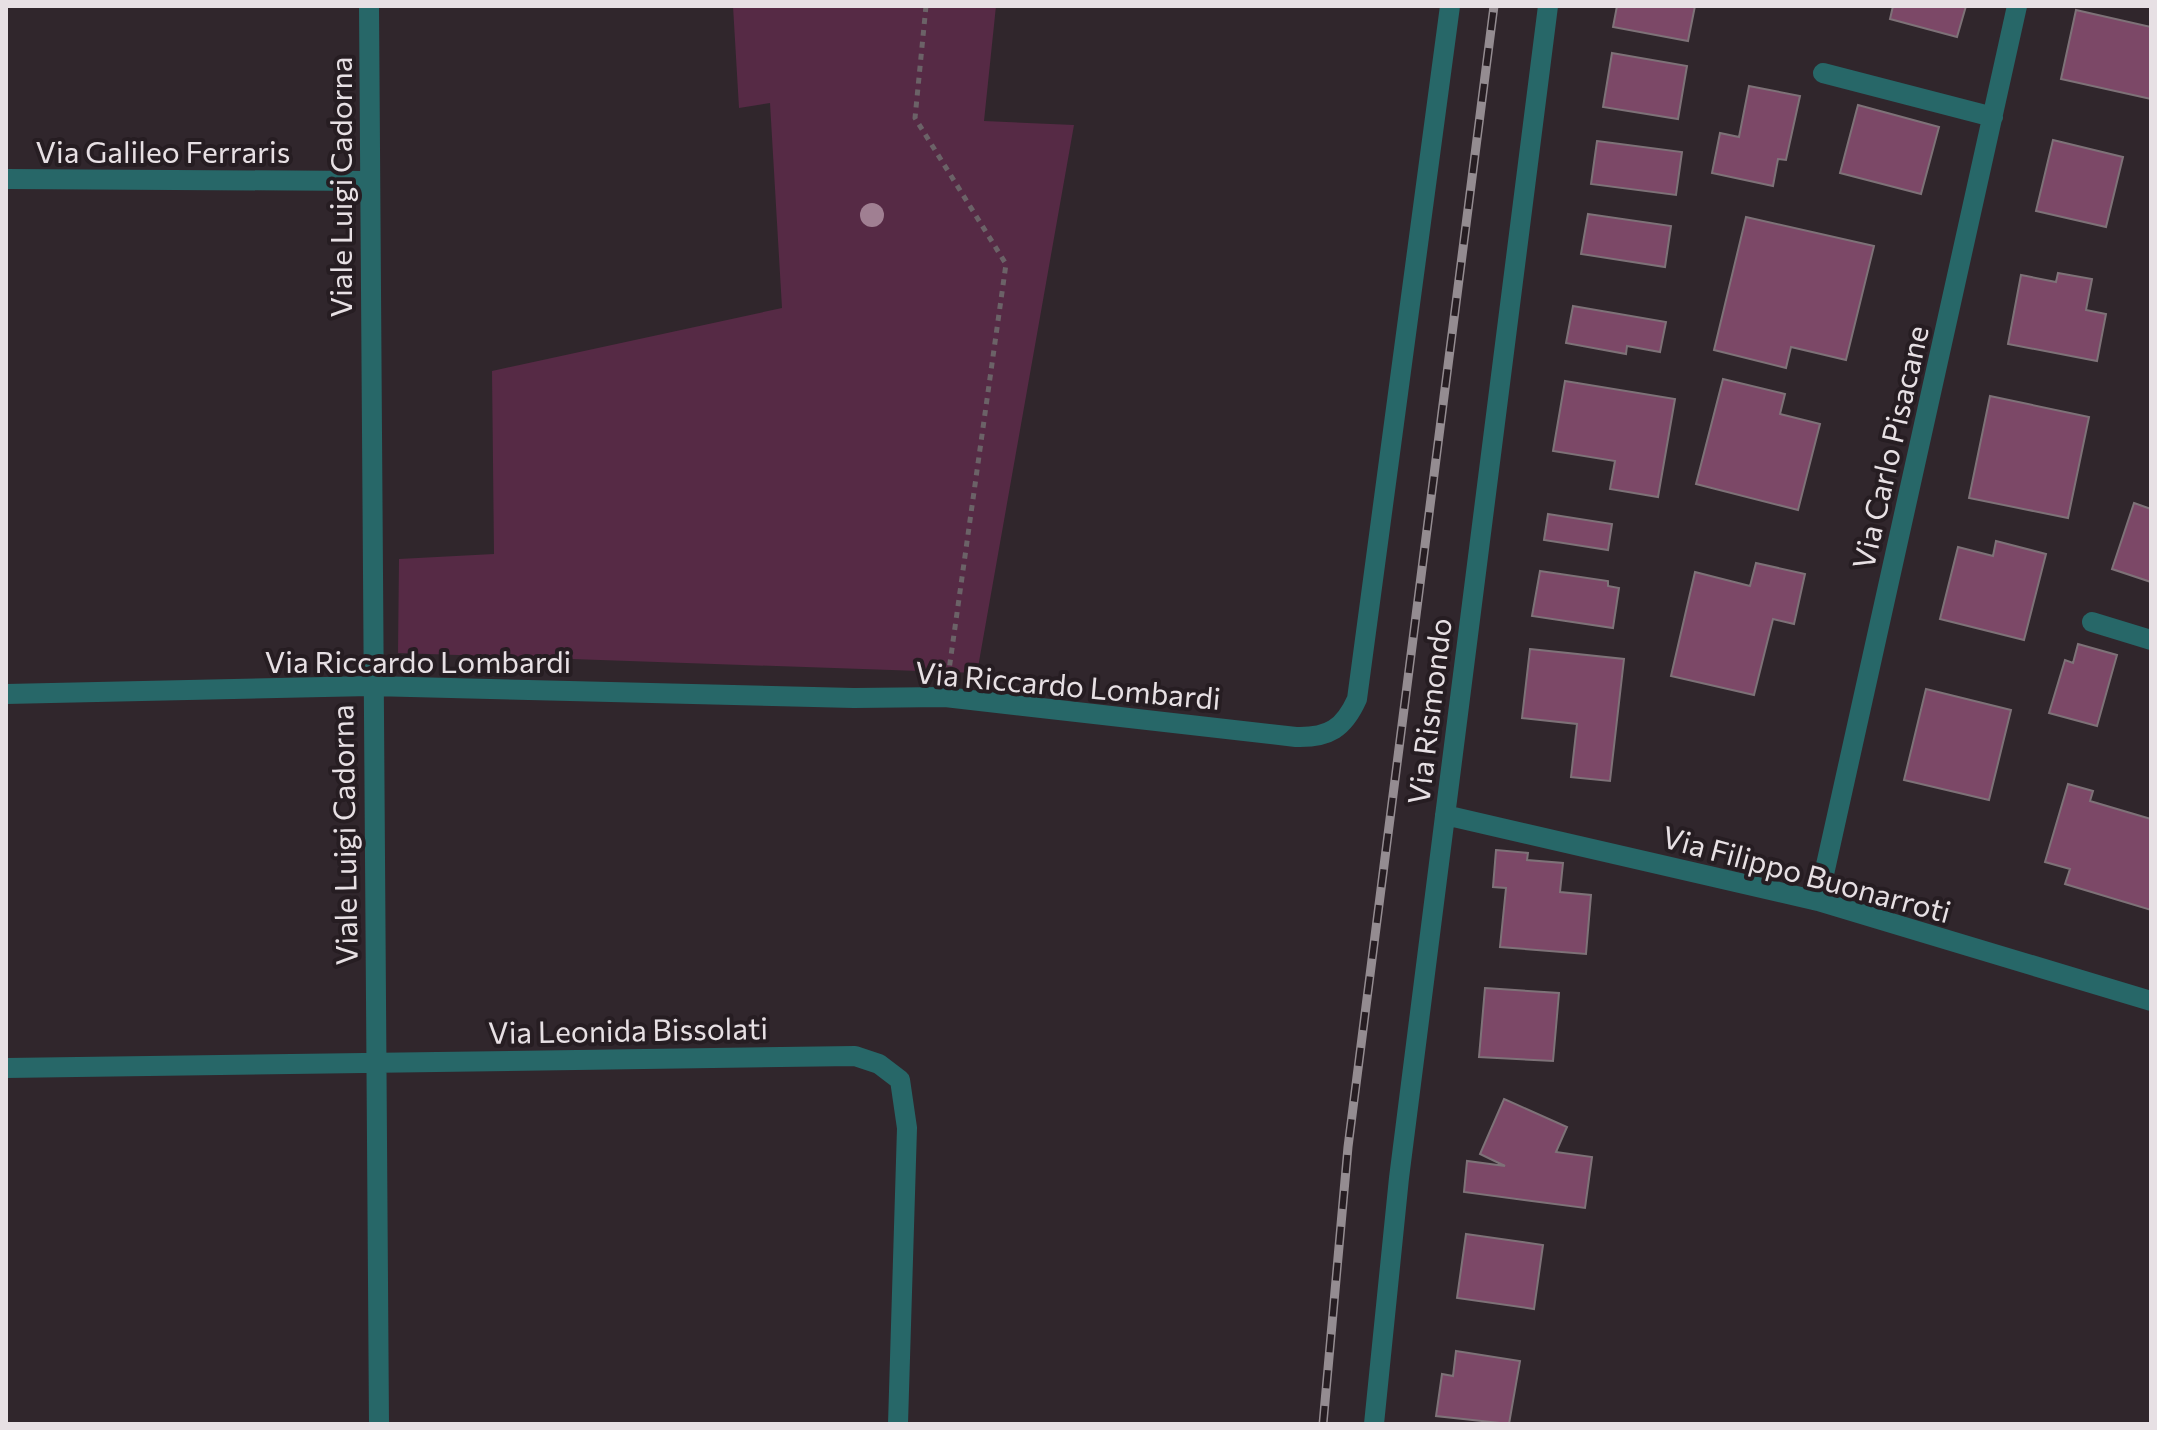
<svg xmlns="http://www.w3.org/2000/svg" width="2157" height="1430" viewBox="0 0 2157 1430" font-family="Commissioner,sans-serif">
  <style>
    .green { fill: #562a45 }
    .building { fill: #7c4867; stroke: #7e7278; stroke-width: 2 }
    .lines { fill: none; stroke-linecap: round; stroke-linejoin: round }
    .path { stroke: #6b6267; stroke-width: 5; stroke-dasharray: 6 6; stroke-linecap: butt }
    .minor { stroke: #276768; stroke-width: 20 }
    .rail-casing { stroke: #948c91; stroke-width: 9 }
    .rail { stroke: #261d22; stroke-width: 6; stroke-dasharray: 18; stroke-linecap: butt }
    .tree { fill: #a07f92 }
    .labels { text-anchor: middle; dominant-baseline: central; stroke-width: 8; stroke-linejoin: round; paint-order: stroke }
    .street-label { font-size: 30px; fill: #e7e0e4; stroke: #261d22 }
  </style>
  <rect width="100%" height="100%" fill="#30262c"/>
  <path class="green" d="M733 6H996L984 121 1074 125 977 673 398 653 399 559 494 554 492 371 782 308 770 103 739 108Z"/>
  <path class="building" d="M1617 6H1695L1688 41 1613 27Z
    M1893 6H1966L1957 37 1890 19Z
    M2076 10 2151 27V99L2061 79Z
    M1612 53 1687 66 1678 119 1603 107Z
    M1749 86 1800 96 1786 160 1778 159 1773 186 1712 173 1720 133 1739 137Z
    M1858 105 1939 127 1921 194 1840 173Z
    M2053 140 2123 157 2106 227 2036 211Z
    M1597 141 1682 152 1676 195 1591 184Z
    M1588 214 1671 226 1665 267 1581 254Z
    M1746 217 1874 246 1846 360 1791 347 1786 368 1714 350Z
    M2058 273 2092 279 2086 310 2106 314 2097 361 2008 344 2021 275 2056 282Z
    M1573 306 1666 322 1660 352 1627 346 1626 354 1566 343Z
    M1723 379 1785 394 1780 414 1820 424 1798 510 1696 484Z
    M1565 381 1675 399 1658 497 1610 489 1615 461 1553 451Z
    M1990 396 2089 417 2068 518 1969 498Z
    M2134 503 2151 509V582L2112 569Z
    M1548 514 1612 524 1608 550 1544 540Z
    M1996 541 2046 554 2024 640 1940 619 1958 547 1993 556Z
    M1756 563 1805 574 1794 624 1773 619 1754 695 1671 676 1695 572 1750 586Z
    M1540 571 1608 581V586L1619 588 1613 628 1532 616Z
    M2078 644 2117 655 2097 726 2049 713 2065 660 2073 663Z
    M1530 649 1624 659 1610 781 1571 777 1577 724 1522 718Z
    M1926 689 2011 710 1989 800 1904 780Z
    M2068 784 2093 791 2090 801 2151 819V910L2065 884 2070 869 2045 862Z
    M1496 850 1528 853 1527 860 1563 863 1560 892 1591 895 1586 954 1500 947 1506 888 1493 887Z
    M1485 988 1559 993 1553 1061 1479 1057Z
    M1504 1099 1567 1127 1556 1152 1592 1157 1585 1208 1464 1192 1467 1161 1505 1166 1480 1154Z
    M1466 1234 1543 1245 1534 1309 1457 1298Z
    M1456 1351 1520 1361 1509 1424 1436 1416 1442 1374 1453 1376Z"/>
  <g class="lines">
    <path class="path" d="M926 6 915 118 1006 264 949 670"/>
    <path class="minor" d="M369 6 379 1424
      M1823 73 1993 117
      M6 179 368 181
      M2092 622 2151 640
      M6 694 371 686 854 698 945 697 1296 737C1329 738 1344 728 1357 699L1450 6
      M1445 815 1818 901 2151 1001
      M1818 901 2017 6
      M6 1068 855 1056 879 1064 900 1080 907 1128 898 1424
      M1374 1424 1399 1178 1548 6"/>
    <defs>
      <path id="rail" d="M1323 1424 1348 1147 1494 6"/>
    </defs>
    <use href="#rail" class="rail-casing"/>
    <use href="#rail" class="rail"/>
  </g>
  <circle class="tree" cx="872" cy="215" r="12"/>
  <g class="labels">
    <g class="street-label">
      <text x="163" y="150">Via Galileo Ferraris</text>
      <text transform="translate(339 187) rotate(-90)">Viale Luigi Cadorna</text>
      <text transform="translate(1889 447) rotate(-77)">Via Carlo Pisacane</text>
      <text x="418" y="660">Via Riccardo Lombardi</text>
      <text transform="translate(1068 684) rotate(5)">Via Riccardo Lombardi</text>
      <text transform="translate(1428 711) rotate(-83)">Via Rismondo</text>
      <text transform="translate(343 835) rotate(-91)">Viale Luigi Cadorna</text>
      <text transform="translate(1807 873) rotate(15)">Via Filippo Buonarroti</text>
      <text transform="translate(628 1029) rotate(-1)">Via Leonida Bissolati</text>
    </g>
  </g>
  <rect width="2157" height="1430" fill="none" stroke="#e7e0e4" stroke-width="16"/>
</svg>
